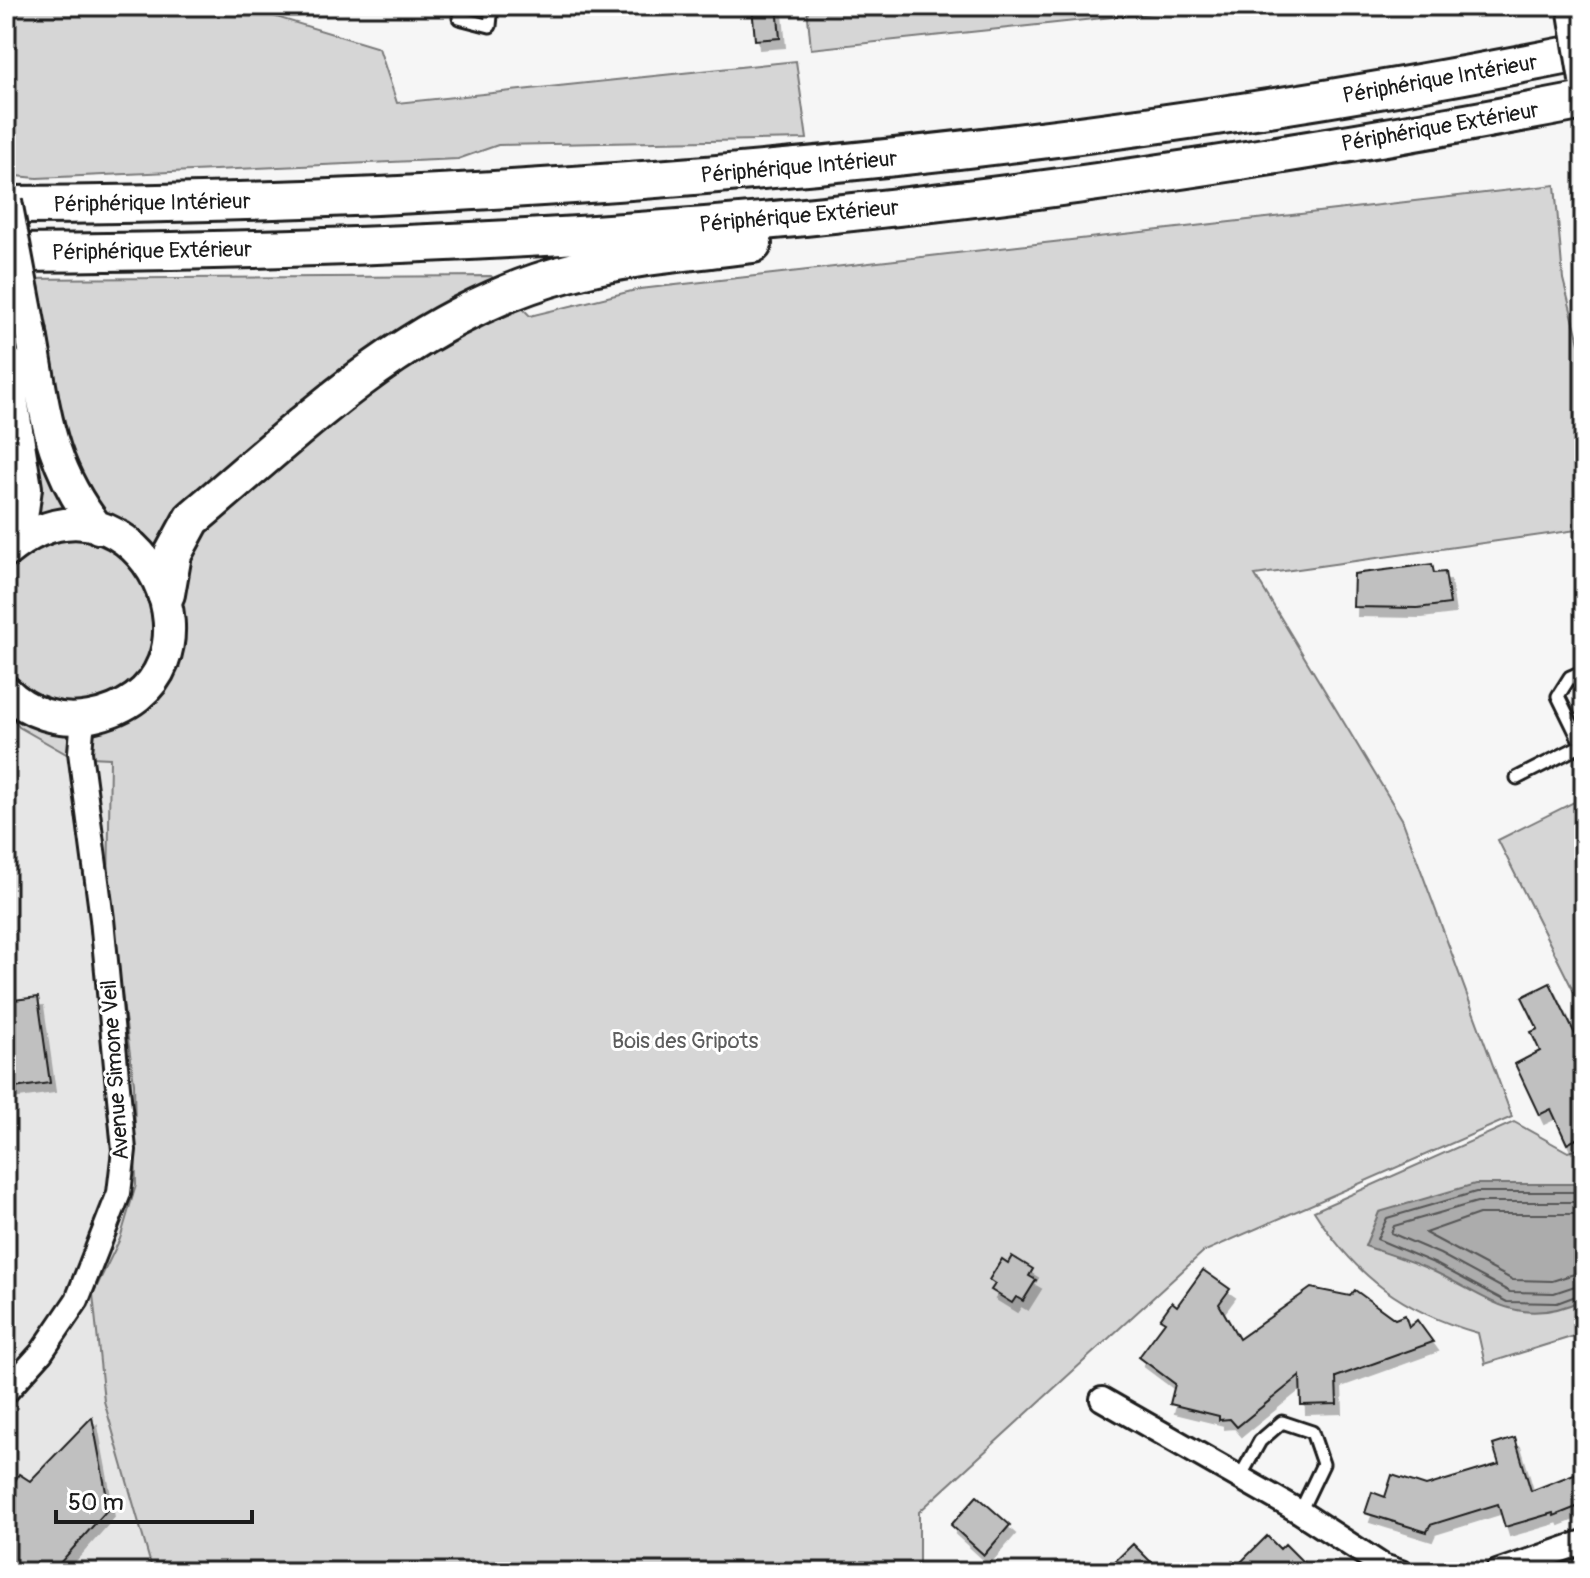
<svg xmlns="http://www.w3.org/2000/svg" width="1590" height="1578" viewBox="0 0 1590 1578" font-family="Pangolin,sans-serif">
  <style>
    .built { fill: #e6e6e6 }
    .green { fill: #d6d6d6; stroke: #797979; stroke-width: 2 }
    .water { fill: #acacac; stroke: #727272; stroke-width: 2 }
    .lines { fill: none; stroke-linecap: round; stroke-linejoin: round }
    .shore { stroke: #565656; stroke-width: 2 }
    .building { fill: #c0c0c0; stroke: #1c1c1c; stroke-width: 2; filter: url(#shadow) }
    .service-casing { stroke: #1c1c1c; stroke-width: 17 }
    .minor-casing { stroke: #1c1c1c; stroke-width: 28 }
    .secondary-casing { stroke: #1c1c1c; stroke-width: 36 }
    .trunk-casing { stroke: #1c1c1c; stroke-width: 42 }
    .service { stroke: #fff; stroke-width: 11 }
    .minor { stroke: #fff; stroke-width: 22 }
    .secondary { stroke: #fff; stroke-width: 30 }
    .trunk { stroke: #fff; stroke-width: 36 }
    .tertiary-bridge-casing { stroke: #1c1c1c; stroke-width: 34; stroke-linecap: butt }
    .secondary-bridge-casing { stroke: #1c1c1c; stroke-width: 36; stroke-linecap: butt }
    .tertiary-bridge { stroke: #fff; stroke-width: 28 }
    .secondary-bridge { stroke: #fff; stroke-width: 30 }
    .labels { text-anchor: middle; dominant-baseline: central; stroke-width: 6; stroke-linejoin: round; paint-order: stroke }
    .street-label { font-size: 22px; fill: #1c1c1c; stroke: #fff }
    .park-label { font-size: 22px; fill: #5d5d5d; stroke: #fff }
  </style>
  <defs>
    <filter id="shadow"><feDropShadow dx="5" dy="9" stdDeviation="0" flood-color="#0004"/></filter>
  </defs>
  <rect width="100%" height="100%" fill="#f6f6f6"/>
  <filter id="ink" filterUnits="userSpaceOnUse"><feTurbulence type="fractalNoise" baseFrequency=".0125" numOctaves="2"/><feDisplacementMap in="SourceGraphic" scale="16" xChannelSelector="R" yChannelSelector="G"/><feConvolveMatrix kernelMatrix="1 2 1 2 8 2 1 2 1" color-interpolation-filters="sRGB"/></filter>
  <g filter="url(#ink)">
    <path class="built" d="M6 709 70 756 110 758 108 893 134 1083 136 1185 120 1239 93 1294 104 1401 153 1572H6Z"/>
    <path class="green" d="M6 6H240L379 48 397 103 796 61 807 139 498 145 458 159 37 178 6 175Z
      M807 6H1216L811 49Z
      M1555 185 1563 279 1584 362V529L1255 575 1402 819 1512 1117 1203 1252 919 1512V1572H153L104 1401 93 1294 120 1239 136 1185 134 1083 108 893 110 758 70 756 19 727 6 709V279L491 276 530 316 640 289Z
      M1584 797V1012L1498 840Z
      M1514 1122 1568 1152 1584 1147V1333L1485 1364 1478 1333C1403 1312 1355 1276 1314 1211Z"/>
    <path class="water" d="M1475 1184H1584V1299C1520 1330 1491 1299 1435 1272 1413 1261 1388 1254 1365 1246L1379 1212Z"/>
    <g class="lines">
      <path class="shore" d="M1584 1192H1476L1387 1218 1377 1239 1436 1264 1507 1302 1557 1303 1584 1293
        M1584 1202H1477L1394 1226 1391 1233 1440 1254 1510 1292 1554 1293 1584 1283
        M1584 1214H1479L1425 1233 1513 1280 1552 1281 1584 1271"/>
    </g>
    <path class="building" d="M752 6H777L780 38 755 40Z
      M1432 564 1434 573 1445 572 1450 604 1417 608 1353 607 1354 574Z
      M1550 983 1575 1034 1584 1031V1135L1567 1144 1551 1109 1539 1115 1515 1064 1540 1051 1531 1032 1538 1029 1522 997Z
      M38 997 50 1083 6 1089V1001Z
      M1012 1256 1033 1269 1029 1276 1036 1280 1023 1301 1016 1297 1012 1303 991 1290 995 1284 989 1280 1002 1259 1008 1263Z
      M1203 1270 1230 1289 1219 1304 1239 1339 1311 1288 1350 1296 1355 1290 1395 1319 1405 1315 1409 1327 1417 1320 1433 1342 1336 1377 1337 1404 1301 1405 1300 1376 1237 1427 1230 1419 1219 1420V1416L1170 1404 1175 1384 1139 1357 1165 1322 1160 1319 1172 1302 1177 1306Z
      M92 1417 109 1508 52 1572H6V1496L19 1474 30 1481Z
      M1515 1438 1531 1491 1584 1470V1504L1554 1516 1553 1513 1505 1527 1498 1504 1430 1525 1427 1532 1365 1513 1372 1492 1385 1497 1392 1475 1426 1486 1499 1464 1493 1445Z
      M977 1496 1010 1525 984 1555 951 1525Z
      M1267 1536 1280 1549 1285 1544 1313 1572H1251L1241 1562Z
      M1133 1544 1161 1572H1104Z"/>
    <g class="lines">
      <defs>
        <path id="service" d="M459 18 490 26 492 6
          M1582 745 1558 696 1570 677 1584 671
          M1517 778 1584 744
          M1240 1477 1260 1441 1282 1422 1312 1432 1323 1464 1300 1512"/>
        <path id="minor" d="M6 1392 41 1353 77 1300 119 1193 124 1150 102 919 80 752 83 718
          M1102 1399 1300 1512 1383 1566 1401 1572
          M1497 1572 1584 1542"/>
        <path id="secondary" d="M31 333C45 410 48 465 98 528
          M6 360 26 488 19 541
          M6 552C139 441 250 685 90 717 60 723 28 713 6 691"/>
        <path id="trunk" d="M6 205C536 203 1064 156 1584 52
          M6 253C269 251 533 243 795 218 1060 192 1323 151 1584 101
          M166 594 173 554 192 519C310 420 414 314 568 273 628 256 692 252 753 244"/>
      </defs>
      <use href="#service" class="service-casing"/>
      <use href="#minor" class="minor-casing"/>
      <use href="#secondary" class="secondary-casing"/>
      <use href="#trunk" class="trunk-casing"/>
      <use href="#service" class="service"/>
      <use href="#minor" class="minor"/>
      <use href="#secondary" class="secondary"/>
      <use href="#trunk" class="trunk"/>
      <defs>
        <path id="tertiary-bridge" d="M1572 6 1584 80"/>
        <path id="secondary-bridge" d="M6 201 31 333"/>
      </defs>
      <use href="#tertiary-bridge" class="tertiary-bridge-casing"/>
      <use href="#secondary-bridge" class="secondary-bridge-casing"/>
      <use href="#tertiary-bridge" class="tertiary-bridge"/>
      <use href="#secondary-bridge" class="secondary-bridge"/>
    </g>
  </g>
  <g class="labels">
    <g class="street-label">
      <text transform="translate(1440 79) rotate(-10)">Périphérique Intérieur</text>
      <text transform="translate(1440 127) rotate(-10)">Périphérique Extérieur</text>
      <text transform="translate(799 167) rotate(-5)">Périphérique Intérieur</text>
      <text transform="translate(152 203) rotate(-1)">Périphérique Intérieur</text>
      <text transform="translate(799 216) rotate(-5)">Périphérique Extérieur</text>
      <text transform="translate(152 251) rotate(-1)">Périphérique Extérieur</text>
      <text transform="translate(115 1070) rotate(-94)">Avenue Simone Veil</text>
    </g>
    <g class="park-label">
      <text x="685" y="1041">Bois des Gripots</text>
    </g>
  </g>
  <rect width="1590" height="1578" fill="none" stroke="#fff" stroke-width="32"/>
  <rect x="16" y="16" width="1558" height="1546" fill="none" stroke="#1c1c1c" stroke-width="3" filter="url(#ink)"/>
  <path d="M56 1510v12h196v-12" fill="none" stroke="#1c1c1c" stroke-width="4"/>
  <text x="68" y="1510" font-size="24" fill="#1c1c1c" stroke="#ffffff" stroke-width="6" paint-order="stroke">50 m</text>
</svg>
